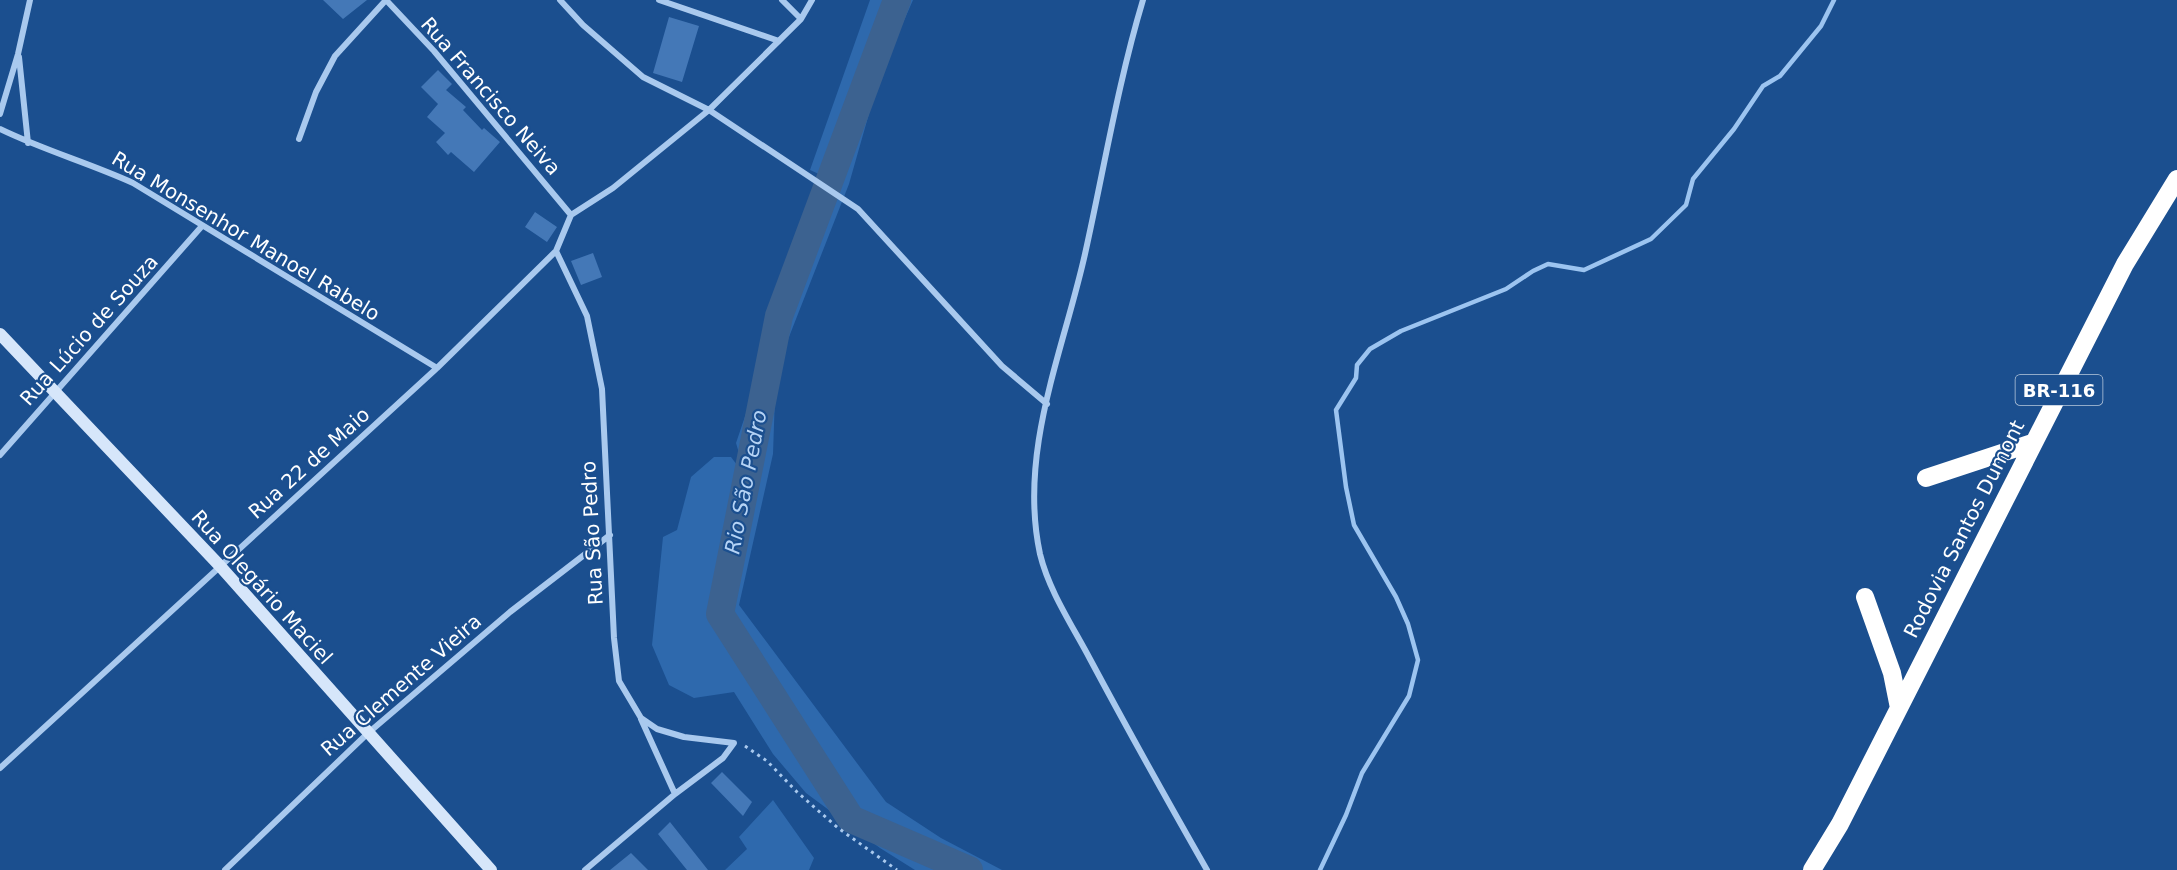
<svg xmlns="http://www.w3.org/2000/svg" width="2177" height="870" viewBox="0 0 2177 870" font-family="'DejaVu Sans',sans-serif">
  <style>
    .green { fill: #2e69ad }
    .lines { fill: none; stroke-linecap: round; stroke-linejoin: round }
    .stream { stroke: #9cc4f0; stroke-width: 4.5 }
    .river { stroke: #3c6290; stroke-width: 28 }
    .building { fill: #4478b7 }
    .path { stroke: #a9c9ee; stroke-width: 3; stroke-dasharray: 3 4.5; stroke-linecap: butt }
    .street { stroke: #a9c9ee; stroke-width: 6 }
    .secondary { stroke: #d6e6fa; stroke-width: 12 }
    .highway { stroke: #fff; stroke-width: 18 }
    .labels { text-anchor: middle; dominant-baseline: central; stroke-width: 4.5; stroke-linejoin: round; paint-order: stroke }
    .shield { fill: #1b4f8f; stroke: #bbcadd; stroke-width: 1.5 }
    .shield-label { font-size: 18px; font-weight: bold; fill: #fff }
    .street-label { font-size: 20px; fill: #fff; stroke: #1b4f8f }
    .water-label { font-size: 21px; font-style: italic; fill: #b5d3f5; stroke: #1b4f8f }
  </style>
  <rect width="100%" height="100%" fill="#1b4f8f"/>
  <path class="green" d="M870 0H913L880 75 849 184 787 342 775 396 773 454 739 605 886 802 941 838 1002 870H915L880 848 806 793 773 754 734 692 694 698 669 685 652 645 663 537 677 530 691 477 714 457H731L746 477 736 443 779 316 830 179 810 170Z
    M773 800 814 858 809 870H725L747 849 739 837Z"/>
  <g class="lines">
    <path class="stream" d="M1320 870 1346 815 1362 773 1409 696 1418 660 1408 624 1396 597 1354 525 1346 487 1336 410 1356 378 1357 365 1370 349 1401 331 1506 289 1533 271 1548 264 1584 270 1651 239 1686 205 1693 179 1734 129 1763 86 1780 76 1821 26 1834 0"/>
    <path class="river" d="M897 0 779 316 720 614 851 819 969 870"/>
  </g>
  <path class="building" d="M323 0H367L343 19Z
    M669 17 699 26 682 82 653 73Z
    M438 70 452 84 446 90 466 107 463 110 482 130 484 128 500 142 474 172 451 152 448 155 436 142 445 133 427 117 438 104 421 87Z
    M535 212 557 227 547 242 525 227Z
    M593 253 602 277 581 285 571 261Z
    M722 772 752 802 743 816 711 783Z
    M670 822 708 870H687L658 834Z
    M631 853 648 870H610Z"/>
  <g class="lines">
    <path class="path" d="M745 746 767 761 797 792 838 828 897 870"/>
    <path class="street" d="M386 0 434 51 571 215
      M560 0 583 25 643 77 709 110 858 209 1002 366 1047 404
      M659 0 779 41
      M782 0 801 19
      M1143 0C1118 83 1104 169 1085 254 1063 352 1018 452 1040 554 1049 591 1072 625 1090 659 1128 730 1167 800 1207 870
      M19 57 28 143
      M0 114 18 54 30 0
      M0 129C43 150 89 163 133 183L437 368
      M299 139 316 92 335 56 386 0
      M556 251 587 316 602 389 614 638 619 681 641 718 657 729 684 737 734 743 723 758 675 794 585 870
      M0 455 202 226
      M641 719 675 794
      M0 768 437 368 556 251 571 215 613 188 709 110 801 19 812 0
      M225 870 367 734 510 612 610 535"/>
    <path class="secondary" d="M0 334 220 566 491 870"/>
    <path class="highway" d="M1926 478 2032 443
      M1865 597 1892 673 1899 708
      M1812 870 1840 824 2125 264 2177 179"/>
  </g>
  <g class="labels">
    <rect class="shield" x="2015.5" y="375" width="87" height="30" rx="4.5"/>
    <g class="shield-label">
      <text x="2059" y="390">BR-116</text>
    </g>
    <g class="street-label">
      <text transform="translate(491 96) rotate(49)">Rua Francisco Neiva</text>
      <text transform="translate(246 236) rotate(31)">Rua Monsenhor Manoel Rabelo</text>
      <text transform="translate(89 330) rotate(-48)">Rua Lúcio de Souza</text>
      <text transform="translate(309 463) rotate(-42)">Rua 22 de Maio</text>
      <text transform="translate(1964 529) rotate(-63)">Rodovia Santos Dumont</text>
      <text transform="translate(592 533) rotate(-93)">Rua São Pedro</text>
      <text transform="translate(262 587) rotate(48)">Rua Olegário Maciel</text>
      <text transform="translate(401 685) rotate(-41)">Rua Clemente Vieira</text>
    </g>
    <g class="water-label">
      <text transform="translate(746 482) rotate(-79)">Rio São Pedro</text>
    </g>
  </g>
</svg>
